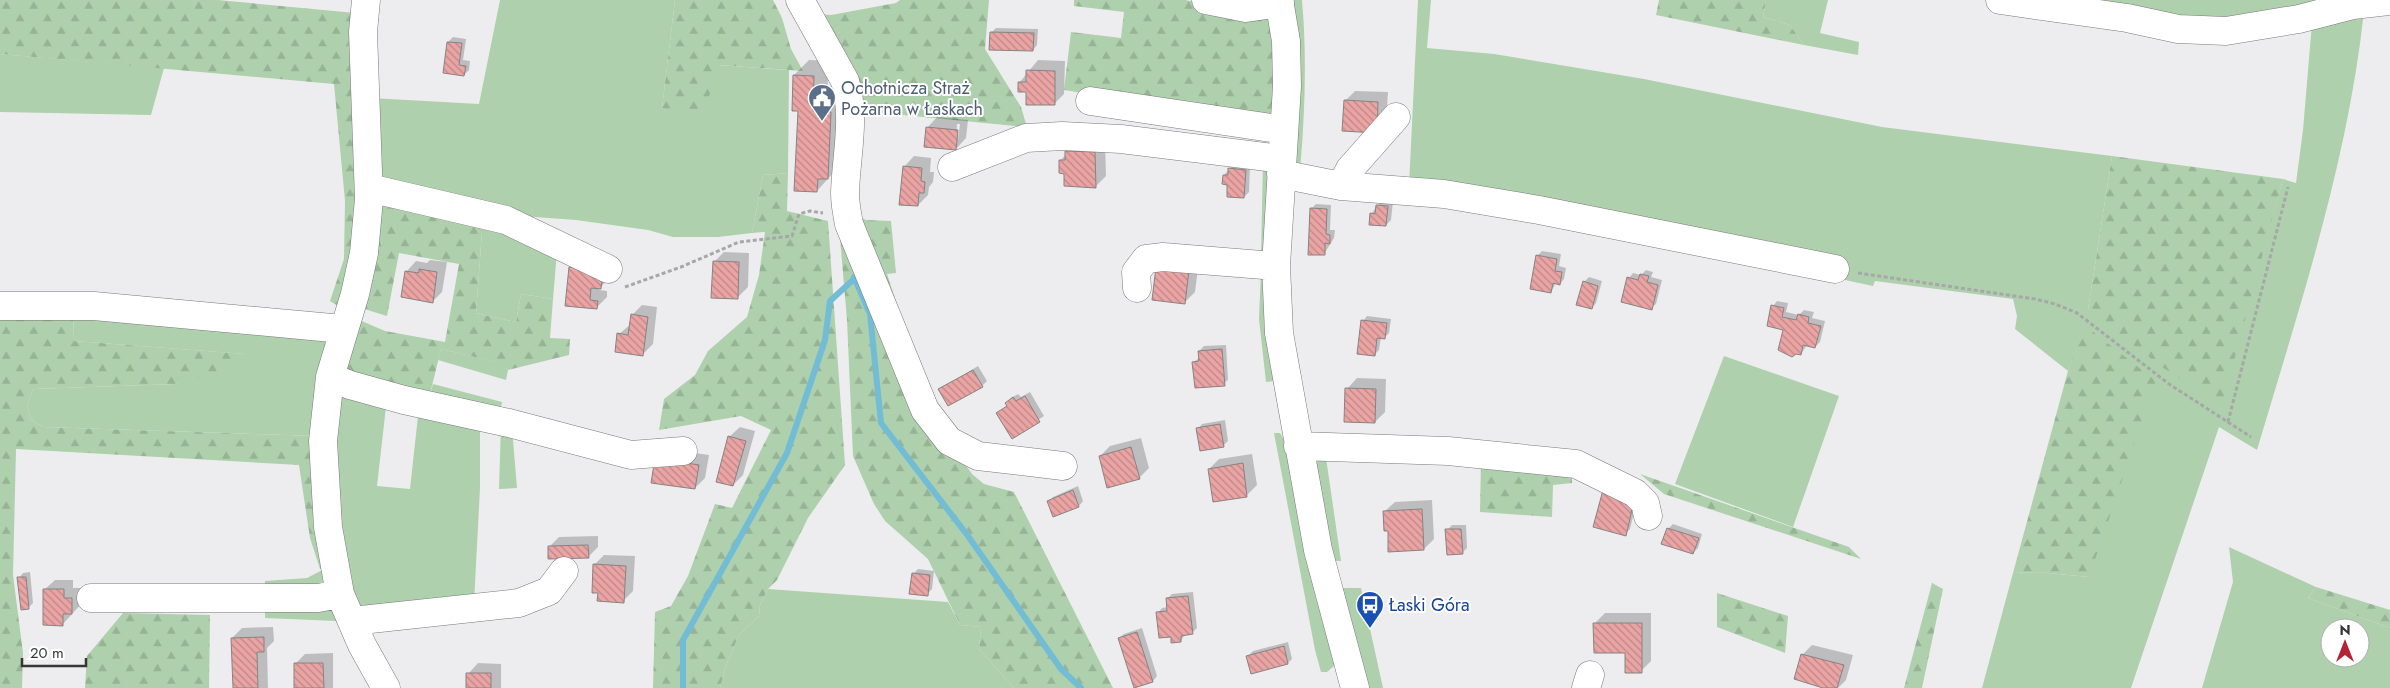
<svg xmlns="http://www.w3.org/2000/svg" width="2390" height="688" viewBox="0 0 2390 688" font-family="Jost,sans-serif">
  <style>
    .grass { fill: #aed0ac; fill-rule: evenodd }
    .forest { fill: url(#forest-firs) }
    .shadow { fill: #0003; fill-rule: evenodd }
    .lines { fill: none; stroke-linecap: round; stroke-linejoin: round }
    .stream { stroke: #72bcd6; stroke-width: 6 }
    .building { fill: url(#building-back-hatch); stroke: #868383 }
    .minor-casing { stroke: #79797b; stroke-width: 29 }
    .path { stroke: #a7a7a9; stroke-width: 3; stroke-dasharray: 4 2.5; stroke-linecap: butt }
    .minor { stroke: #fff; stroke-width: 28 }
    .labels { text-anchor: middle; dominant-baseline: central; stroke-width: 4; stroke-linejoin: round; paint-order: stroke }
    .service-label { font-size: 18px; fill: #4e5e75; stroke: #fff; text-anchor: start }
    .transit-label { font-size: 18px; fill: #164399; stroke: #fff; text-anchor: start }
  </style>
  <defs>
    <pattern id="forest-firs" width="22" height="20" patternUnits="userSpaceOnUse" patternTransform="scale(1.25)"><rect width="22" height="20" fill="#aed0ac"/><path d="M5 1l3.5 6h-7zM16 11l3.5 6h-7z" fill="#96b395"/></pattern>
    <pattern id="building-back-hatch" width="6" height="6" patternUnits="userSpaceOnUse" patternTransform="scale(1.25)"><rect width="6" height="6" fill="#eaa4a3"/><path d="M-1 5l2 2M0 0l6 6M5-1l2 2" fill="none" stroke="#be8686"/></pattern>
  </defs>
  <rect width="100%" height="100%" fill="#ededef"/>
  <path class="grass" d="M500 0H675L662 108 717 65 789 70 788 173 763 175 752 233 718 237H673L648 230 576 220 521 216 377 178 371 98 479 104Z
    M1289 0H1302C1307 57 1305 113 1300 170H1296Z
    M1418 0H1431L1427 48 1494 54 1644 79 1882 127 2112 156 2088 310 2257 272 2283 179 2296 183 2303 130 2312 23 2364 11C2348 161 2300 305 2257 450L2219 427 2131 688H1982L2013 573 2038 572 2089 577 2084 324 2068 371 2015 329 2017 316 2013 299 1875 281 1873 286 1409 186Z
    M1766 0H1828L1820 33 1859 42 1858 55 1804 45 1790 25 1763 17Z
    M2053 0H2345L2222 25Z
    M0 54 164 68 151 115 0 112Z
    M1263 160 1273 161 1269 252 1261 257Z
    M483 218 557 251 553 299 521 294 516 322 476 313Z
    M1261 268 1268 269 1275 381 1266 382 1259 319Z
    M73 310 330 337 317 436 43 427 31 420 27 405 33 389 176 384 245 354 74 341Z
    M441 349 501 363 508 370 506 380 438 360Z
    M1724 356 1839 396 1793 527 1675 484Z
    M433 384 502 402 500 411 429 398Z
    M341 388 387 398 377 486 410 489 419 407 480 419V488L474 603 362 608 357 604 343 572 331 426Z
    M501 424 514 427 513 440 517 488 499 489Z
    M1274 433H1280L1286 443 1335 665 1327 672H1321L1315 650Z
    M1311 450 1325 451 1341 561H1332Z
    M2229 547 2316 587 2308 598 2390 628V688H2202L2233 582ZM2330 628H2360V658H2330Z
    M330 566 323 587 265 588V581L307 578Z
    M1341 588H1361L1383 688H1365Z
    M768 589 948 602 960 625 981 627 979 649 1014 688H720L727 663 739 635 759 616 760 605Z
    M265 604 335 606 336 621 265 618Z"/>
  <path class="forest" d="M0 0H218L355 13 363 208 343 309 330 301 344 259 345 201 334 84 0 54Z
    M675 0H773L782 18 791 49 803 71 718 65 705 111 662 108Z
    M900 0H989L985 49 1021 107 1027 127 862 111 816 14 831 15 896 3Z
    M1074 0H1185L1272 17 1277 40 1272 117 1251 120 1064 90 1071 32 1121 38 1124 12 1074 6Z
    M1659 0H1766L1763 17 1790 25 1804 45 1656 15Z
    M2112 156 2283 179 2222 405 2162 367 2088 310Z
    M788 173 787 211 828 221 845 465 808 518 777 580 768 589 760 605 759 616 739 635 727 663 720 688H653L655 612 671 606 688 576 715 504 732 508 771 430 741 416 659 430 664 399 695 375 708 351 747 317 759 275 765 232 752 233 763 175Z
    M378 201 483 218 476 313 516 322 521 294 553 299 550 338 570 339 569 355 508 370 500 363 441 349 429 398 342 371 357 319 385 331 445 342 459 264 399 253 387 316 361 308Z
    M858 216 866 220 891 221 896 273 887 274 919 371 962 460 972 474 984 484 1014 492 1113 688H1014L979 649 981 627 960 625 928 559 885 521 874 504 853 456 847 320 839 226Z
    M0 310H73L74 341 246 354 225 369 176 384 33 389 27 405 31 420 43 427 317 436 330 566 320 569 310 538 299 465 16 449 13 575 23 653 22 688H0Z
    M2083 324 2156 381 2089 577 2038 572 2013 573 2068 371Z
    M1481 461 1572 469V483L1553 485 1552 517 1480 512Z
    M1640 474 1849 547 1861 559 1664 494Z
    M1932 583 1943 589 1922 688H1904Z
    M2316 587 2390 610V628L2308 598Z
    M1717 593 1788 616 1785 653 1717 627Z
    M123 613 210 615 209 688H85L87 656Z"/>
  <path class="shadow" d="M996 28 1038 29 1037 45 1033 50 991 33Z
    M453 37 466 39 463 60 470 61 469 70 464 75 444 72 448 42Z
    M809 60 829 61 827 96 845 97 842 163 817 191 799 110 793 109 794 75Z
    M1038 60 1065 61 1064 94 1054 104 1027 91 1019 83Z
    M1355 91 1388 92 1386 122 1345 101Z
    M937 117 968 120 966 138 956 149 927 128ZM957 124H960L958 139H956Z
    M1077 141 1105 142 1106 176 1096 186 1065 173 1061 160Z
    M914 156 931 158 930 172H934L933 182 929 187 928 195 918 205 904 167Z
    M1234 164 1250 165 1249 192 1244 197 1229 183 1224 175Z
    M1382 200 1393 201 1391 220 1386 225 1371 214Z
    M1316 204 1331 205 1330 230H1335L1334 238 1324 254 1311 209Z
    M1542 251 1561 254 1559 266 1566 268 1564 279 1560 284 1556 283 1551 292 1537 256Z
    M724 252 749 253 748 287 737 298 714 262Z
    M580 257 610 277 600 288 599 290 607 291V297L597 307 567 305 570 268Z
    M1167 257 1199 260 1195 292 1185 302Z
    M430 260 447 262 442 292 432 302 406 272 416 261 427 263Z
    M1646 270 1653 272 1651 277 1662 280 1656 304 1651 308 1629 278 1633 273 1641 275Z
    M1589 277 1602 281 1596 303 1592 308 1584 282Z
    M1777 301 1788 303 1786 312 1799 315 1804 310 1814 312 1812 318 1825 321 1820 342 1815 347 1807 345 1801 354 1773 306Z
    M642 305 657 307 653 344 643 354 619 334 631 324 632 315Z
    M1367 316 1391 319 1389 333 1384 338 1381 337 1379 350 1374 355 1363 321Z
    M1226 345 1228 380 1223 384 1194 362 1200 357 1199 351 1204 346Z
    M978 366 987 381 982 386 940 389Z
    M1357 378 1386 379 1385 412 1375 422 1347 389Z
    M1030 392 1044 416 1012 437 998 413 1008 405 1007 403 1011 398 1018 394 1021 397Z
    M1225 420 1228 441 1223 446 1198 429 1202 424Z
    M740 427 755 431 743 475 733 485 729 437Z
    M1141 438 1149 468 1139 478 1100 456 1110 446Z
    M666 449 709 455 705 478 695 488Z
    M1252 454 1257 485 1247 495 1209 469 1219 459Z
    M1078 486 1083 501 1079 506 1054 516 1048 502 1053 497Z
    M1604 491 1637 500 1630 529 1625 534Z
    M1432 500 1434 539 1424 549 1389 530 1384 512 1395 502Z
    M1673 524 1702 534 1698 548 1693 553 1668 529Z
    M1452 525H1466L1467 548 1462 553 1447 530Z
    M598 536V547L588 557 549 547 559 537Z
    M604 555 635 556 633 591 623 601 594 565Z
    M918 569 934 571 932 589 927 594 913 574Z
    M30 572 33 603 28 608 19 578 23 573Z
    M55 580H73V588H82V603L63 624 44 590Z
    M1193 592 1197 628 1192 633 1185 634 1181 641 1172 635 1158 613 1162 608 1168 607 1167 599 1172 594Z
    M1605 613H1651V661L1641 671 1626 651 1595 623Z
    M273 627 274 641 267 648 268 688H234L232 638 242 628Z
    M1142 628 1157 676 1153 681 1119 638 1124 634Z
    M1288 642 1292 659 1288 663 1248 656 1253 651Z
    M1812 645 1853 655 1846 680 1838 688H1829L1802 655Z
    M333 653V688H295V664L305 654Z
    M478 663 501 664V688H468V674Z"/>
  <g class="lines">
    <path class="stream" d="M854 277 870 314 881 423 968 536 1061 669 1081 688
      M683 688V640L787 453 825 340 830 301 854 279"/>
  </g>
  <path class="building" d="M990 32 1034 33 1033 51 989 50Z
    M447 42 462 43 459 65 466 66 464 76 443 73Z
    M1026 70 1055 71V105H1026V92H1018V82H1026Z
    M793 75 814 76 813 111 831 112 828 179H818L817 192 794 191 798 111H792Z
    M1344 100 1378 102 1377 133 1342 131Z
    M926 127 958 130 956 150 924 147Z
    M1065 151 1095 152 1096 188 1064 186V174L1059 173V160H1065Z
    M903 166 922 168 921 181 925 182 924 193H919L918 206 899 205Z
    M1228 168 1246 170 1244 198 1227 197V185L1222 184 1223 175H1228Z
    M1376 205 1388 206 1386 226 1369 225 1370 213 1375 214Z
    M1310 208 1327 209 1326 234 1330 235V244L1325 243V255H1308Z
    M1536 255 1557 259 1555 271 1562 272 1560 285 1553 283 1551 293 1530 289Z
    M713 261 739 262 738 299 711 298Z
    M569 267 603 270 601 289 591 288 590 300 598 301 597 309 565 306Z
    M1156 267 1189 270 1185 304 1152 300Z
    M419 269 437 272 433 303 401 297 405 271 419 273Z
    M1640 274 1649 276 1647 282 1658 285 1652 310 1621 302 1627 277 1638 280Z
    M1583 281 1598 286 1592 309 1576 305Z
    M1771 305 1784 308 1782 317 1796 320 1798 314 1809 317 1808 323 1821 326 1815 348 1803 345 1801 355 1796 354 1792 357 1778 350 1783 330 1767 326Z
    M631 314 648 317 643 356 615 352 617 333 628 335Z
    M1361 320 1387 323 1385 339 1377 338 1375 356 1357 354Z
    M1222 349 1225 386 1195 388 1192 362 1199 361 1198 351Z
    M973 370 983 387 948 406 938 389Z
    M1345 388 1376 389 1375 423 1344 422Z
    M1025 396 1040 422 1012 439 996 413 1007 406 1005 403 1013 397 1016 401Z
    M1220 424 1224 447 1200 451 1196 428Z
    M728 436 746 441 733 486 716 482Z
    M1131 447 1140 479 1107 488 1099 456Z
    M655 458 699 465 695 489 651 483Z
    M1243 463 1247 497 1213 502 1208 469Z
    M1073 490 1079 507 1053 517 1047 501Z
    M1603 490 1620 494 1619 501 1633 505 1626 536 1593 527Z
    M1422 509 1424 550 1388 552V531H1384L1383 511Z
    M1667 528 1699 538 1693 554 1661 544Z
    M1445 529H1461L1463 554 1447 555Z
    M588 545 589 558 548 559V546Z
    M593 564 626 566 624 603 597 601 598 593H592Z
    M912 573 930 575 928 596 909 594Z
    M17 577H26L29 609 21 610Z
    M43 589H64V598H72V614H63V626L43 625Z
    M1188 596 1193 634 1181 636V642L1171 643V637L1159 638 1156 612 1167 611 1166 598Z
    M1593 623H1642V673H1625V653H1594Z
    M1137 632 1153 682 1134 688 1118 638Z
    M264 637V652H257L258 688H233L231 638Z
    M1284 646 1288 664 1251 674 1246 656Z
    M1801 654 1844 665 1837 688H1823L1794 679Z
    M294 663H323L324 688H294Z
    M466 673H491V688H466Z"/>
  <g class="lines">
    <defs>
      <path id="minor" d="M366 0 363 32 369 199 364 253 355 294 330 377 323 441 328 527 340 594 362 645 386 688
        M800 0 845 81C856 118 846 156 845 193 845 203 847 214 849 224L925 410 949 441 978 456 1063 466
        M1206 0 1246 8 1280 3
        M1279 0 1286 41 1287 86 1276 266 1279 333 1318 550 1355 688
        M2000 0 2127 18 2178 29 2226 31 2299 19 2353 5 2390 1
        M1090 101 1284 130
        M952 167 1026 138 1062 136 1121 139 1282 159
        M1281 174 1341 186 1444 194 1539 210 1835 269
        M1341 186 1350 169 1396 117
        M369 188 506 220 608 269
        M1137 288 1136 272 1146 259 1163 257 1276 266
        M0 306H94L343 329
        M330 377 350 385 404 400 509 423 631 455 683 451
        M1298 446 1448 451 1576 464 1635 493 1645 503 1648 516
        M91 598H318L340 594
        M352 621 519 603 549 591 564 571
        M1586 688 1590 675"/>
    </defs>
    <use href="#minor" class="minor-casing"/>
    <path class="path" d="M1858 273 2035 299 2055 304 2077 313 2169 384 2251 437
      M625 287 681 267 739 242 792 236 799 214 810 211 823 213
      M2228 422 2288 187"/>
    <use href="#minor" class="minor"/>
  </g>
  <defs>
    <symbol id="civic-pin" viewBox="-11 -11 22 30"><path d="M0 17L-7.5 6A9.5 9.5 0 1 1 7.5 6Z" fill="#5c6f8a" stroke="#fff"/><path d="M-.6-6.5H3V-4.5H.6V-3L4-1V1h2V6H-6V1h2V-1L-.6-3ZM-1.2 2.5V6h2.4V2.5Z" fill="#fff"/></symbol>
    <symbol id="bus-pin" viewBox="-11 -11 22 30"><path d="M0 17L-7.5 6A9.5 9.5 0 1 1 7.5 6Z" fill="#1a4fb4" stroke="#fff"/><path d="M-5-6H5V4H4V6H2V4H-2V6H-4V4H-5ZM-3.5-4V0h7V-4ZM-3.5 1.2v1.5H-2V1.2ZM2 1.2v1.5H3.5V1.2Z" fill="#fff"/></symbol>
  </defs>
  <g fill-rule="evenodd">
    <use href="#civic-pin" x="806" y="82" width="32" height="43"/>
    <use href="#bus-pin" x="1354" y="589" width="32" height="43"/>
  </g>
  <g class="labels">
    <g class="service-label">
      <text x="841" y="88">Ochotnicza Straż<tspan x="841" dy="21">Pożarna w Łaskach</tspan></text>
    </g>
    <g class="transit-label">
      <text x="1389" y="605">Łaski Góra</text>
    </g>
  </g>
  <g transform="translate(2345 643)"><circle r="24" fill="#ffffff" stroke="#aeafaf"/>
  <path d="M0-4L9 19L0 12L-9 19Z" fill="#b42233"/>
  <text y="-8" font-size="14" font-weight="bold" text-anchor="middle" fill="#353636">N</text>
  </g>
  <path d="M22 658v8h64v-8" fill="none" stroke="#353636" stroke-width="2.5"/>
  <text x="30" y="658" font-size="15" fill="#353636" stroke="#ffffff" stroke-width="4" paint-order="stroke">20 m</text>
</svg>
